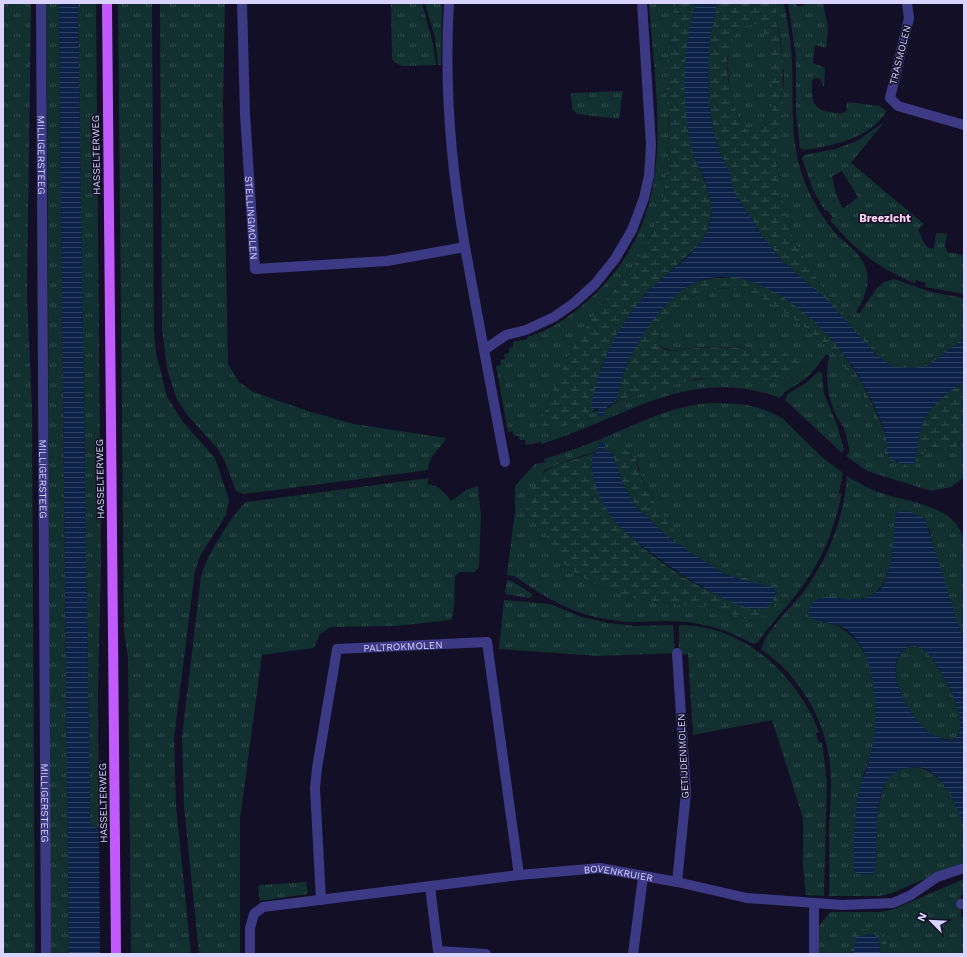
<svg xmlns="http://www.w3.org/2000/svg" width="967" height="957" viewBox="0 0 967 957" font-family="'Work Sans',sans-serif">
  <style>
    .grass { fill: url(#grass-tufts); fill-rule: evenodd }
    .wetland { fill: url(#wetland-marsh); fill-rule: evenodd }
    .water { fill: url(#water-rules); fill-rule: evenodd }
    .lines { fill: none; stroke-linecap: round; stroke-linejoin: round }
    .minor { stroke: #3d3a85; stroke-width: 10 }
    .major { stroke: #c25bff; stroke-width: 10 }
    .labels { text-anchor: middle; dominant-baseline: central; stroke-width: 3; stroke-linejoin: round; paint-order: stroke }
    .street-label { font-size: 10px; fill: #d9d4ff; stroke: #130f26 }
    .neighbourhood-label { font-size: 11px; font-weight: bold; fill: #ffd6f0; stroke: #130f26 }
  </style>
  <defs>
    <pattern id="grass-tufts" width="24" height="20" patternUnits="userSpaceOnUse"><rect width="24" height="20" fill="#12302f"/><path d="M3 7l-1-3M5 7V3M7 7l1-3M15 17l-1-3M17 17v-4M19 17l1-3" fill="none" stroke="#344d4e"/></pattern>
    <pattern id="wetland-marsh" width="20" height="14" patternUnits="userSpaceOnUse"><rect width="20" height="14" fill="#12302f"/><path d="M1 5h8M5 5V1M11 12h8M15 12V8" fill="none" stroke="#344d4e"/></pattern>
    <pattern id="water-rules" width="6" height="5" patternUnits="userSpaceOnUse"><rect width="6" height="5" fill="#0c2248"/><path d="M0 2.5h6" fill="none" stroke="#2f4163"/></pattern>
  </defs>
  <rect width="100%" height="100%" fill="#130f26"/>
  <path class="grass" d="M3 3H31L27 297 32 407 35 954H3Z
    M46 3H59L69 954H51C47 637 50 320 46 3Z
    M78 3H96L101 561 98 693 99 829 90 824Z
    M118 3H152L154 329 156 353 167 397 183 422 215 458 229 500 226 515 200 556 195 571 174 738 176 806 191 954H131L128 658 124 632Z
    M160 3H225L223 103 228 364 239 382 253 392 308 411 354 424 446 438C438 453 430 452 428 470L244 494 236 491 225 462 218 449 189 417 177 400 167 369 162 329Z
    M391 3H422L433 44 436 65 402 66 394 62 392 58Z
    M425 3H442L441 65H438L435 38Z
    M649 3H676C669 34 667 67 668 99 669 145 671 183 654 227 638 269 614 287 590 321 568 352 553 386 541 422L548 430 573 423 588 413 608 408 620 400 673 384 713 377 743 378 777 382 800 369 802 365C797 357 786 356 777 354 750 347 722 345 694 348 683 349 668 354 659 344 656 333 666 321 673 313 720 263 772 299 814 335 820 340 827 345 832 350 836 354 838 359 841 363 855 381 867 399 875 420 880 433 887 444 884 458L890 462 909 467 919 459 929 447 949 451 959 444 964 436V475L962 479 951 487 931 491 867 471 846 456 850 451C847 443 847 432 842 425 829 406 824 381 829 356L826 354C819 364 812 374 802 381 794 387 785 390 780 398 688 364 625 419 541 444V442L526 445 525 440H520L519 436H514L513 431 508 432 496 366 501 365 500 360 505 359 504 354 509 353V348L513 347V342L527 339V337C553 330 577 311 596 293 680 210 656 109 649 3Z
    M775 3H784C788 23 791 43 792 63 794 111 788 146 809 192 816 207 826 222 837 235 844 242 853 248 859 256 874 274 867 295 856 312L859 314 876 289 884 282 894 279 931 292 964 298V333L929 362 924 364 900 365 890 362 881 354 827 296 794 240 785 215 775 153 782 144 781 116 784 77 782 50Z
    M788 3H795L798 7 810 3H823L828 28 826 48 815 45 813 63 825 68 824 87 820 79 815 78 812 80C812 97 810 109 830 112 836 113 841 115 846 111L847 102 879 106 887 111C872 135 843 143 817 148 811 149 805 151 800 148L796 112V57Z
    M758 23C778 32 771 98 772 117 767 130 755 131 743 128 739 118 734 107 731 96 728 82 725 44 735 33 741 26 750 25 758 23Z
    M623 91 619 119 577 114 572 109 571 93Z
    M884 122 851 163 924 224 918 230C923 238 924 250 934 248L936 233 947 234 945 246 947 252 964 255V294L925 287 926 283 916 280 915 283C880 270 853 248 830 220L833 218 827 210 825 211 813 190 802 158 804 155 835 149 857 141ZM842 171 858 197 844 208 842 207 835 191 832 176Z
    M819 371 822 373 824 394 837 425 844 450 842 453 785 400 789 393 806 383Z
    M709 403C737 403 759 404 783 419L824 459 843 473 839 493 841 494V497C834 529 823 558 804 584 789 605 772 622 758 642L753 644C726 628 697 621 665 621 650 621 635 623 619 621 577 617 547 599 514 576L507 575 515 511V486L535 464 545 462 544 459C570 451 595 442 619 431 654 417 671 407 709 403ZM599 443 605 449 611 448 615 453 637 458C638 473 645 485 652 498 658 508 664 519 672 529 693 555 731 578 765 582L779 599 761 618 751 621 709 606H688L631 598 593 583 574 572 559 559 542 529 531 520 526 513 528 496 545 470 556 465 599 450Z
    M847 476C858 483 869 489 881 493 910 503 958 505 964 542V642L935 553 929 528 896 513C892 540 897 587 865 598 853 602 840 598 828 597L827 622C879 637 881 707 872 750 870 761 863 772 862 782 858 812 859 844 857 874H873C875 852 876 793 888 778 895 770 906 766 916 767 940 770 962 805 964 829 965 839 964 851 964 862L892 893 880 896H829C830 875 829 853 829 832 830 809 832 787 830 765 826 720 799 675 762 650 760 637 793 605 802 594 828 559 844 519 847 476Z
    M429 478 427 484C439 485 444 492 451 501L466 490 478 486 481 516 479 567 475 572H460L455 576C454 588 456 611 451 620L395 626 331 627 320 634 315 646 313 648 262 655 240 819V954H199L184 806 182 737 201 576C206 557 231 516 246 502Z
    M507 580 512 581 532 594V597L529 598 505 594Z
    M504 600 550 604 582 617 608 623 636 626 673 625 675 653 599 656 499 649Z
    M681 625C745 626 797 675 819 732L816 733 819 743 822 742 827 781 824 896 806 895 803 866V818L772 720 693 735 688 654 680 655 679 652V627Z
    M914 645C917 647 922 649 925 651 939 663 967 714 959 732 958 735 955 738 953 740 946 739 940 739 933 735 910 722 874 656 914 645Z
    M964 879V895H961V917H964V954H888C888 941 881 931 867 929L849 951V954H817L819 926 830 912H880L894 909Z
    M306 882 308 894 260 901 258 887 260 885Z"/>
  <path class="wetland" d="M676 3H696L693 13 695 157 709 194 712 205 711 218 707 232 698 246 643 296 602 365 591 408 596 409C582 419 564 429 545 430L541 422C553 386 568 352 590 321 614 287 638 269 654 227 667 194 669 162 669 126 670 118 667 110 667 102 667 69 668 35 676 3Z
    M717 3H775L783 63 782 144 775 153 785 215 794 240 827 296 881 354 890 362 900 365 924 364 929 362 964 333V338L928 366 914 368 893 367 875 354 818 292 782 261 762 236 734 192 729 172 720 153 713 129 709 104 708 64 710 38ZM760 24 768 40 770 50 772 117C767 130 755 131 743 128 739 118 734 107 731 96 725 70 722 23 760 24Z
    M733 277C800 288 851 353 876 412 881 425 889 439 888 453L914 464C917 455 917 445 919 436 924 410 943 395 964 382V436L956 447 948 451 929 447 921 456 915 467H905L886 460 884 458C887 444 880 433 875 420 867 399 855 381 841 363 838 359 836 354 832 350 827 345 820 340 814 335 772 299 720 263 673 313 666 321 656 333 659 344 661 347 663 349 666 350 676 352 687 348 697 348 720 346 785 346 802 364L800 369 777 382 743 378H700L632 396 616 401 611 406C619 397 619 383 624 372 637 340 661 299 693 283 706 278 719 278 733 277Z
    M611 448 615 453 633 448C637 455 636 461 638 468 640 476 644 484 648 491 667 526 691 554 728 571 744 579 762 581 778 586L781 592 779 599 773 607 761 618 751 621 709 606H688L631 598 593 583 574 572 559 559 542 529 527 517C525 509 527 498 531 490 545 460 568 465 594 452L593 454C592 473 596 492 607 509 627 541 685 582 720 596 731 601 759 601 772 602L775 594 774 588 735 578 721 572 670 539 636 507 623 484 612 453 605 450V449Z
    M867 929C882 931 888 940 888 954H880L879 940 856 937 854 954H849L852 934 858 930Z"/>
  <path class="water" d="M59 3H78L90 824 99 829 100 954H69Z
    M696 3H717L710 38 708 64 709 104 713 129 720 153 729 172 734 192 762 236 782 261 827 300 875 354 893 367 914 368 928 366 964 338V382C943 395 924 410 919 436 917 445 918 456 914 464H903L889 458C887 450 887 442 885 434 880 415 869 396 860 379 831 325 739 240 677 294 654 314 634 345 623 374 619 387 619 404 604 409V416H598V409L591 408C599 366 615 330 643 297 665 270 704 255 711 219 716 192 695 166 690 141 681 96 683 47 696 3Z
    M598 443H605V450L612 453 623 484 636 507 670 539 721 572 735 578 774 588 776 594C773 599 771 606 765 608 737 619 636 545 617 524 602 506 588 477 593 454L599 450Z
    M903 511 911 512 925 519 964 642V828C957 803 937 756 903 769 894 772 887 778 883 787 874 813 878 843 875 870L871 875 857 874 854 869C854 845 854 820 858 796 861 781 868 768 871 753 880 717 878 650 844 628 833 622 820 622 809 618L808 612C810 608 812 602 816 600 832 591 852 607 873 594 878 591 882 588 884 583 894 563 893 535 896 513ZM914 645C917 647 922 649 925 651 939 663 967 714 959 732 958 735 955 738 953 740 946 740 940 738 933 735 910 722 873 655 914 645Z
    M868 934 875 935 879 940 880 954H854L856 937Z"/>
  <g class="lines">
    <g class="minor">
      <path id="s1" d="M41 3 46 954"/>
      <path id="s2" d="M242 3 245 114 255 269 387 261 465 247C451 167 444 85 449 3"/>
      <path d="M907 3 909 18 890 98 898 106 964 125"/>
      <path d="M465 247 484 350"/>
      <path d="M505 462 484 350 506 335 526 330 554 317 574 303 595 284 615 259 632 230 644 198 649 176 651 145 642 3"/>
      <path d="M677 882 686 793 677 653"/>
      <path d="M430 887 438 951 486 954"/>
      <path id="s3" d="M321 900 315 788 317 768 337 649 487 642 519 875"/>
      <path d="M961 904H964"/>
      <path id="s4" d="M250 954V928L254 914 263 907 519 875 600 868 677 882 747 898 842 905 893 903 911 895 937 877 964 868"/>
      <path d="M633 954 643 877"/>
      <path d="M814 954V903"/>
    </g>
    <path class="major" d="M107 3 116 954"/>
  </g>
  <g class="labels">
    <g class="street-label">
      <text transform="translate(900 55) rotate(-76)">TRASMOLEN</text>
      <text stroke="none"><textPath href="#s1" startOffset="152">MILLIGERSTEEG</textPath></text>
      <text transform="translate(96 155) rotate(-91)">HASSELTERWEG</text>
      <text stroke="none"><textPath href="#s2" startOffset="215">STELLINGMOLEN</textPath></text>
      <text stroke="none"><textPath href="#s1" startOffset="476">MILLIGERSTEEG</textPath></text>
      <text transform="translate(100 479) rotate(-91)">HASSELTERWEG</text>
      <text stroke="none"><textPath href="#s3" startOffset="319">PALTROKMOLEN</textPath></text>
      <text transform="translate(683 756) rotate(-93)">GETIJDENMOLEN</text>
      <text stroke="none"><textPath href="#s1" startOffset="800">MILLIGERSTEEG</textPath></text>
      <text transform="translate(103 803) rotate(-91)">HASSELTERWEG</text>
      <text stroke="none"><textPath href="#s4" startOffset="410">BOVENKRUIER</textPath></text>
    </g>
    <g class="neighbourhood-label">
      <text x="885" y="218">Breezicht</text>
    </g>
  </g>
  <rect width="967" height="957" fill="none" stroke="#d9d4ff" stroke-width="8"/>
  <g transform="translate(931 921) rotate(294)" stroke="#130f26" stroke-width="3" paint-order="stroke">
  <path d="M0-3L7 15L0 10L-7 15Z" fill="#d9d4ff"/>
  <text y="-6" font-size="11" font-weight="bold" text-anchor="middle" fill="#d9d4ff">N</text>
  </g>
</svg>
